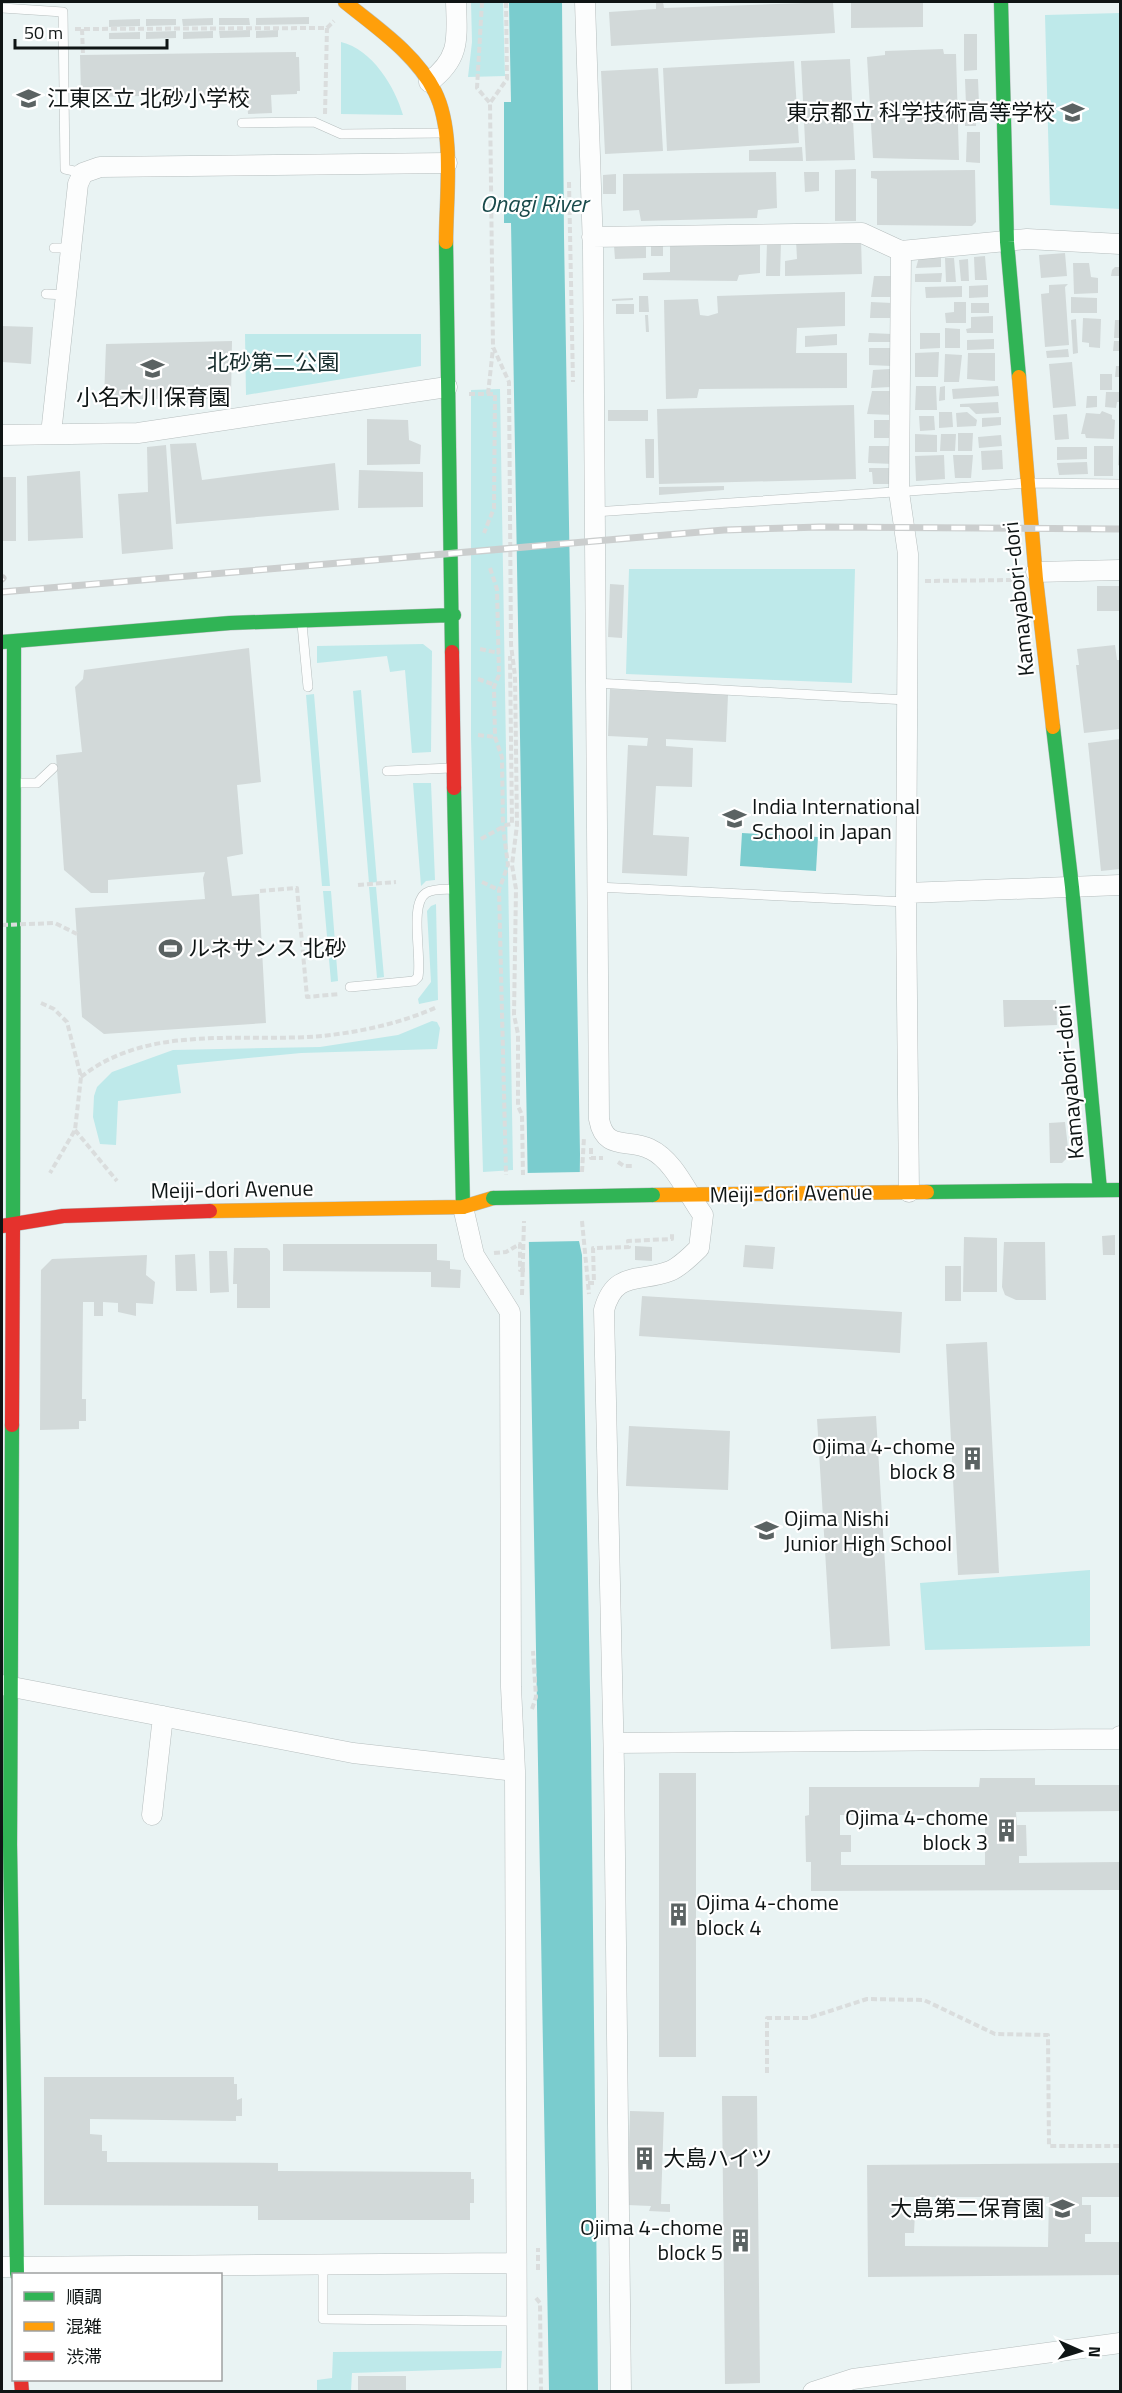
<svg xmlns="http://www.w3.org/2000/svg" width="1122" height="2393" viewBox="0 0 1122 2393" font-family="'Titillium Web','Noto Sans JP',sans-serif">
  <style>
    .green { fill: #bee9ea }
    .water { fill: #7accce }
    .pier { fill: #e9f3f3 }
    .building { fill: #d2d9d9; fill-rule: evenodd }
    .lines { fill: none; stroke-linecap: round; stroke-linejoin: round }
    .lane-casing { stroke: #b6bebe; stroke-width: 10 }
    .street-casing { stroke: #b6bebe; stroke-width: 21 }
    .fast-casing { stroke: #b6bebe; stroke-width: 15 }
    .slow-casing { stroke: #b6bebe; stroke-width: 15 }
    .jam-casing { stroke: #b6bebe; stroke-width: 15 }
    .path { stroke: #dadddd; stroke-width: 4; stroke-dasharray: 6 3; stroke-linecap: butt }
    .lane { stroke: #fcfdfd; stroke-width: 9 }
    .street { stroke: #fcfdfd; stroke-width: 20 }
    .fast { stroke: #30b455; stroke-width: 14 }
    .slow { stroke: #ff9f0a; stroke-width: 14 }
    .jam { stroke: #e5322d; stroke-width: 14 }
    .rail-casing { stroke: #cbcece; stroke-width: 7 }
    .rail { stroke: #fff; stroke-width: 4.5; stroke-dasharray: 14; stroke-linecap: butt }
    .fast-bridge-casing { stroke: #b6bebe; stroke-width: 15; stroke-linecap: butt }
    .path-bridge { stroke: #dadddd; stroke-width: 4; stroke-dasharray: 6 3; stroke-linecap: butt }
    .fast-bridge { stroke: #30b455; stroke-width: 14 }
    .labels { text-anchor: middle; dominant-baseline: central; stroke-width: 4.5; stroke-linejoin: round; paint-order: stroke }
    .poi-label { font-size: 22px; fill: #0f1515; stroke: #fff; text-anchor: start }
    .park-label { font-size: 22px; fill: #192e2e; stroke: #fff }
    .street-label { font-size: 22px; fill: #0f1515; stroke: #fff }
    .water-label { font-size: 24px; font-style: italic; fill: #194a4b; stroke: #fff }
  </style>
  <rect width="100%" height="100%" fill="#e9f3f3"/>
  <path class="green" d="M471 2H503L505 76 468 77 472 42Z
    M1120 13V209L1050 205 1045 15Z
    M341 42C372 49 395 87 403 115L341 114Z
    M245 334H421V366L246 395Z
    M500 389 513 1170 483 1172 471 738V390Z
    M629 569H855L852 683 626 674Z
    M423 644 432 651 431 752 412 753 405 670 390 672 387 656 317 663V646Z
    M361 690 377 882 369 883 353 691Z
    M314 694 330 886H322L306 695Z
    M413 783H431L435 880 426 881 421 886Z
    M369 887H376L384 977 377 978Z
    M323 891H331L338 981 331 982Z
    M436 904 438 1000 419 1004 418 999 431 982 427 911 431 906Z
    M432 1021 437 1022 440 1028 437 1049 301 1053 177 1065 181 1093 118 1101 116 1145 100 1144 93 1117 94 1096 97 1087 112 1072 173 1050 320 1047 398 1035Z
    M1090 1570V1646L925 1650 920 1583Z
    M502 2351 501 2368 352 2373 351 2391H317V2380L332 2378 333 2352Z"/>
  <path class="water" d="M509 2H562L564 237 580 1154 579 1241 582 1255 591 1744 598 2392 549 2391 511 223H504V102H511Z
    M742 833 818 837 816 871 740 866Z"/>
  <path class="pier" d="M581 1172 582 1241 527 1242 526 1173Z"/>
  <path class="building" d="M656 2H663L664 8 833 2 835 33 611 46 609 12 656 9Z
    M851 2H923V27L851 28Z
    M309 17V24L256 25V18Z
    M213 18V25L183 26 182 19Z
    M219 18H249L250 25H219Z
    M140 19V26L109 27V20Z
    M146 19H176V25L146 26Z
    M250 30V37L220 38 219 31Z
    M278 30V37L256 38V31Z
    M176 31V38L146 39V32Z
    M213 31V38L183 39V32Z
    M140 32V39H109V33Z
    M964 34H977V70L964 71Z
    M943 49 944 54H956L959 160 873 158 867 57 885 55V51Z
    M296 52V57H299L300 91H297V94L271 95 272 113 248 114 247 94 91 97V94H81L80 55Z
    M850 59 855 160 806 161 801 61Z
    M794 61 799 143 667 151 663 68Z
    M658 68 663 151 605 154 601 71Z
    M965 79H978L979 104 966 105Z
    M965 112H976V126H965Z
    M967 132H980V163L966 162Z
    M802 147 803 161H749V150Z
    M856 169V221H835V170Z
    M975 170 976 222 972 226 877 225V179L871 178V171Z
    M776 172 777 208 758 210 757 218 641 221 639 210 623 211V174Z
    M804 172H819V191L805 192Z
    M616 174V194H603V175Z
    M861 239 862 274 785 276V261L797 259 796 240Z
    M760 242V273L739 275 737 281 643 280V273L670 272V245Z
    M767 242H781L780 276H766Z
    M646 245V258L615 259 614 246Z
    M663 245V256H651V246Z
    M1065 253 1067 276 1041 278 1039 255Z
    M985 256 987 280H975L974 257Z
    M919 257H941V267L916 268Z
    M945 258H954L956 282H946Z
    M968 259 969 281H961L959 260Z
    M1073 263H1089L1091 277 1098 278V293L1074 294Z
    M1115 267H1120V276H1111L1112 270Z
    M942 273 941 282H915V274Z
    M874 276H893V297H871Z
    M1068 284 1065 287 1069 345 1045 347 1041 294 1049 293V285Z
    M988 285V297L969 298V286Z
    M962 286V297L926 298 925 287Z
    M845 292V326L797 328 796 353H847V388L699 389 697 398 666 399 664 300 698 299 700 315 708 316 718 313 717 296Z
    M639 296H648L649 312H639Z
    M1071 297 1097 298V313H1071Z
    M633 298V300L612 301V299Z
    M871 302 892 303 891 318H870Z
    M954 302H966V323H946L945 313 954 312Z
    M971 303H989V313H971Z
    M616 304H634V314H616Z
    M645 315H648L649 332H646Z
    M993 316V333H967L966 329 971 328V317Z
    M1083 318 1101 319 1100 348 1089 347V343L1082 342Z
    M1076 319 1078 353 1073 354 1071 320Z
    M1115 320H1120V338H1114Z
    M2 326 33 327 31 364 2 362Z
    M945 328 960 329V348H945Z
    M869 333 892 334V342H868Z
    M920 333H940V348L920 349Z
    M837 334V345L805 347V336Z
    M994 339V349L967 350V340Z
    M232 341 231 399H104L106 344Z
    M1114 341H1120V351H1113Z
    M869 348H892V366L869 365Z
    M1068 349 1069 357 1047 358 1046 351Z
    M939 352 938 377H915V353Z
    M968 353H995V381L967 379Z
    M945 354 962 355 959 382H944Z
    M1072 362 1076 406 1053 408 1049 364Z
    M1116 366H1120V377H1115Z
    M890 369 891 387 871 388 873 370Z
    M1100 374H1112V390H1100Z
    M916 386H936L937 410H915Z
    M945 386V400L939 401 940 387Z
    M998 386 999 396 953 399 952 389Z
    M872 391H894V415L867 414Z
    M1106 392H1120V402H1117L1116 408 1105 407Z
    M1087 396H1097V407L1086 408Z
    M998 402 999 413 976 414 969 407H960V404Z
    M854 405 856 479 659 484 657 409Z
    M608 410H648V421H608Z
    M1102 411 1112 415V419L1115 420 1114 439 1086 438 1085 434H1081L1086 413 1100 414Z
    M939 412H952L953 427 939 428Z
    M967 412 977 420 976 426 957 427 956 413Z
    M1067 414 1069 439 1055 440 1053 415Z
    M919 416H934L935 430 920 431Z
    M1001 417V425L982 427V418Z
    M367 419 408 420 409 440 421 445 420 464 367 465Z
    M874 420H894V438H874Z
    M958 433H973L972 451H958Z
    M915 434 937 435V452H915Z
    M941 434H956L955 451H940Z
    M1001 435 1002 446 979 448 978 437Z
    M645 439H654V478H646Z
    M196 443 202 480 335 463 339 510 176 524 170 444Z
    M1119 444H1120V466L1118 465Z
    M166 445 173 549 122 554 118 494 148 492 147 447Z
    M869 446H894V464L868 463Z
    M1094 446H1113V476H1094Z
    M1057 447H1087V459L1057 460Z
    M1002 450 1003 469 982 470 981 451Z
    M944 455 945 479 916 481 915 456Z
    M953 455H973L971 478H955Z
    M1087 462 1088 474 1059 475 1057 463Z
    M869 468H894L895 484H873L872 472H869Z
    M359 470 423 472V507L358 508Z
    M80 471 83 538 28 541 27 476Z
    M2 477H16V541H2Z
    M724 486V490L659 495V487Z
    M610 584 624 585 622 638 608 637Z
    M1097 586H1120V611H1097Z
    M1115 645 1117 660H1120V729L1084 733 1076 665H1079L1077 649Z
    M249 648 261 782 237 785 243 854 227 857 232 896 259 894 266 1023 104 1034 82 1017 75 908 205 899 203 878 205 872 108 880V893H91L64 870 56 755 82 752 75 687 83 679 84 670Z
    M610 689 728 695 726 742 666 739V746L693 748 692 787 656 786 653 835 689 837 687 876 622 873 628 745 647 746 648 738 608 736Z
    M1120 739V869L1101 871 1088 743Z
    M1003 1000H1056L1057 1025 1004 1027Z
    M1065 1122 1069 1156 1062 1163H1050L1049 1123Z
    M1115 1235V1255H1103L1102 1236Z
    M964 1237 997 1238V1292H963Z
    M1004 1242H1045L1046 1300H1016L1005 1295 1002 1287Z
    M283 1244H437V1260L450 1261V1269L461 1270 460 1288 431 1287V1272L283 1271Z
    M745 1245 775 1247 773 1269 743 1267Z
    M635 1246 652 1247V1261L635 1260Z
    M234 1248H267L270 1251V1308H237V1284H233Z
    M209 1251H227L229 1292 210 1293Z
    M195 1254 197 1291H176L175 1255Z
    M147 1255 146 1275 155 1282 153 1304 136 1303V1316L118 1312V1303L103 1302V1316H94V1302H83L82 1399H86V1421H79V1429L40 1430 41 1270 52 1259Z
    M945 1266H961V1301H945Z
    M642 1296 902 1312 900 1353 639 1336Z
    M987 1342 999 1573 958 1575 946 1344Z
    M876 1416 890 1646 831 1649 817 1419Z
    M629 1426 730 1431 728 1490 626 1486Z
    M659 1773H696V2057H659Z
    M980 1778H1035V1785H1120V1811L1016 1812 1017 1825H1026L1027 1856H1019V1863L1120 1862V1890L811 1891V1862H806L805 1816 809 1815V1787H979ZM840 1815H985V1865H841V1852H851V1835H840Z
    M44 2077H234V2084H237V2100L242 2098V2116H236V2121L90 2119V2134L102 2135V2151H107V2162L278 2163V2171L471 2172V2179H474V2203H470V2220H258V2206L44 2205Z
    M722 2096H757L760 2383 725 2384Z
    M630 2111 664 2112 661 2204H670V2212L649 2211 651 2206 627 2205Z
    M1120 2163V2197H1082V2205H1091V2234H1085V2242H1120V2275L868 2277 867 2165ZM902 2197H1049L1048 2247 905 2246V2233H914L915 2213H902Z
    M358 2376H406V2392H358Z"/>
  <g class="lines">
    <defs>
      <path id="lane" d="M2 8 63 12 65 169 83 173
        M242 123 314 122 341 134 443 133
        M54 248H71
        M46 294 66 295
        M594 512 1028 483 1120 484
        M302 624 308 687
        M595 683 907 700
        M387 771 450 768
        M13 783H37L53 768
        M597 887 906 902
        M350 987 414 981 418 977C422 956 409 904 426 893 434 888 447 890 455 889
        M323 2264V2319L516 2321"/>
      <path id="street" d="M585 2 593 249 599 1119C605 1152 628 1138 650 1149 674 1160 688 1195 703 1215L699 1248C691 1256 680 1267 670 1271 639 1283 615 1270 604 1310L614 1767 621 2392
        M429 82C461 58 457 38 456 2
        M592 237 862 233 901 251 1027 239 1120 244
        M901 251 899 492 908 554 906 902 909 1192
        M51 434 78 184 83 173 100 167 447 163
        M2 435 138 433 447 387
        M1036 572 1120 570
        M906 893 1120 885
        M463 1207 474 1255 510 1312 511 1687 515 1771 517 2392
        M2 1685 353 1753 515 1771
        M614 1743 1118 1739 1120 1736
        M152 1815 163 1716
        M2 2267 515 2263
        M813 2392 853 2379 1120 2343"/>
      <path id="fast" d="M1001 2 1007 242 1019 377
        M446 242 452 652
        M2 642 230 623 454 615
        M1053 727 1072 887 1100 1190
        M454 788 463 1207
        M927 1192 1120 1190
        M13 1227 14 641
        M12 1425 10 1845 17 2274"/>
      <path id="slow" d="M345 2C377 28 416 54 435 92 455 132 446 198 446 242
        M1019 377 1036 579 1053 727
        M653 1195 927 1192
        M210 1211 463 1207 493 1198"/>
      <path id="jam" d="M452 652 454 788
        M2 1226 63 1216 210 1211
        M12 1425 13 1227
        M21 2380 22 2392"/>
    </defs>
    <use href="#lane" class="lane-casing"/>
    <use href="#street" class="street-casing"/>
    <use href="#fast" class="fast-casing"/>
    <use href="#slow" class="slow-casing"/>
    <use href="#jam" class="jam-casing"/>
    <path class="path" d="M482 2 477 88 490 103
      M506 2 507 79 490 103 493 347 509 382 511 645 515 676 517 825 512 865 516 889 514 1015 518 1034V1106L522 1115 523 1175
      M75 29 327 28 334 21
      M82 29 83 54
      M325 114 327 28
      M569 182 573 382
      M469 394H495L494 508 484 533
      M488 394 493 348
      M490 568 497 589 499 675 494 687 495 737 502 757 503 827 508 865 499 890 506 1175
      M925 581 1014 580
      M480 649 499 653
      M478 679 495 685
      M478 735 495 737
      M481 839 506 825 512 824 510 656
      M482 882 499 890
      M358 885 396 882
      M260 891 297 888 307 997 339 994
      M41 1003 54 1009 67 1022 81 1077 75 1130 50 1173
      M81 1077C149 1023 242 1043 322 1036 360 1032 402 1023 437 1007
      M75 1130 117 1181
      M591 1148V1158H603
      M618 1162 624 1166H634
      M582 1172 584 1137
      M582 1221 589 1294
      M494 1253 506 1252 520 1244V1270H525
      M588 1283H594L593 1248 629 1247 628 1241 672 1239V1233
      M522 1295 524 1221
      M532 1709 536 1697 533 1651
      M767 2073V2018H808L867 1999 924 2000 995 2034 1048 2035 1049 2146H1120
      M538 2270V2248
      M536 2298 540 2303 541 2392"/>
    <use href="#lane" class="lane"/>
    <use href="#street" class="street"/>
    <use href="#fast" class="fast"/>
    <use href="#slow" class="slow"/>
    <use href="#jam" class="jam"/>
    <defs>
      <path id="rail" d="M2 579 3 578
        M2 592 724 530 820 527 1120 529"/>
    </defs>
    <use href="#rail" class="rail-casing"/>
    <use href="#rail" class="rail"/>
    <defs>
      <path id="fast-bridge" d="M493 1198 653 1195"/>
    </defs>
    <use href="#fast-bridge" class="fast-bridge-casing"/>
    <path class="path-bridge" d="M2 925 55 923 77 934"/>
    <use href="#fast-bridge" class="fast-bridge"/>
  </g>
  <defs>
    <symbol id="school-bare" viewBox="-9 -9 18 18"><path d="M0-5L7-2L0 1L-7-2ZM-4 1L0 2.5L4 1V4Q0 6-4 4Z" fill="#5b6363" stroke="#fff" stroke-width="2.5" paint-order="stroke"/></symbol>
    <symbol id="stadium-bare" viewBox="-9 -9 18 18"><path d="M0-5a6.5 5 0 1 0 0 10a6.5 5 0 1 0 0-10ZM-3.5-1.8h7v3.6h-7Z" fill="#5b6363" stroke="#fff" stroke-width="2.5" paint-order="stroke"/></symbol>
    <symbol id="building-bare" viewBox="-9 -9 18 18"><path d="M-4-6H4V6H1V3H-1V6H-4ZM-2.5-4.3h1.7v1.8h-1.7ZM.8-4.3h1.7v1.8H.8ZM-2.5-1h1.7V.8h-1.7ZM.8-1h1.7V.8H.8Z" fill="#5b6363" stroke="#fff" stroke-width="2.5" paint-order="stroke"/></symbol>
  </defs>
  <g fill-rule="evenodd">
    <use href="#school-bare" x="12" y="82" width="33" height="33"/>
    <use href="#school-bare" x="1056" y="96" width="33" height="33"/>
    <use href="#school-bare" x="136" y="352" width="33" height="33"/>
    <use href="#school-bare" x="718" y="802" width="33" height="33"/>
    <use href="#stadium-bare" x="154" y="932" width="33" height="33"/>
    <use href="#building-bare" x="956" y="1442" width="33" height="33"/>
    <use href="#school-bare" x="750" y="1514" width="33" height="33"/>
    <use href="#building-bare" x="990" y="1814" width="33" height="33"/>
    <use href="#building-bare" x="662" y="1898" width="33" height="33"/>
    <use href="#building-bare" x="628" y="2142" width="33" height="33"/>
    <use href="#school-bare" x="1046" y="2192" width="33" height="33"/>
    <use href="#building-bare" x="724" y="2224" width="33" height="33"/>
  </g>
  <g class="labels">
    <g class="poi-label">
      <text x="47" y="98">江東区立 北砂小学校</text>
      <text x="1055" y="112" text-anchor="end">東京都立 科学技術高等学校</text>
      <text x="153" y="397" text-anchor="middle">小名木川保育園</text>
      <text x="752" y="806">India International<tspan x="752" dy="25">School in Japan</tspan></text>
      <text x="188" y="948">ルネサンス 北砂</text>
      <text x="955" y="1446" text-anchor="end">Ojima 4-chome<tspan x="955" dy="25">block 8</tspan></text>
      <text x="784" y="1518">Ojima Nishi<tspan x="784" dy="25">Junior High School</tspan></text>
      <text x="988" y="1817" text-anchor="end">Ojima 4-chome<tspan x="988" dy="25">block 3</tspan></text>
      <text x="696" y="1902">Ojima 4-chome<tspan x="696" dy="25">block 4</tspan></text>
      <text x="663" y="2158">大島ハイツ</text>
      <text x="1044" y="2208" text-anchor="end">大島第二保育園</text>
      <text x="723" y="2227" text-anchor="end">Ojima 4-chome<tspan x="723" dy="25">block 5</tspan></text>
    </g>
    <g class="park-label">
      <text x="273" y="362">北砂第二公園</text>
    </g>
    <g class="street-label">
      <text transform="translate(1018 599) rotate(-96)">Kamayabori-dori</text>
      <text transform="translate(1069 1082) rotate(-95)">Kamayabori-dori</text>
      <text transform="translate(232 1189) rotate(-1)">Meiji-dori Avenue</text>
      <text transform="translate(791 1193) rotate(-1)">Meiji-dori Avenue</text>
    </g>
    <g class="water-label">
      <text x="534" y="203">Onagi River</text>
    </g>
  </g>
  <rect width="1122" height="2393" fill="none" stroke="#0f1515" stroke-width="6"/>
  <rect x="12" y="2273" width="210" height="108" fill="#ffffff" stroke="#9fa1a1" stroke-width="1.5"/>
  <rect x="24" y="2292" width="30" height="9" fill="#30b455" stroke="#9fa1a1" stroke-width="1.5"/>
  <text x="66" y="2303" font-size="18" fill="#0f1515">順調</text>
  <rect x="24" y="2322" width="30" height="9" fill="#ff9f0a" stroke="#9fa1a1" stroke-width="1.5"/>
  <text x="66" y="2333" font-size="18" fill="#0f1515">混雑</text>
  <rect x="24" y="2352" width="30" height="9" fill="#e5322d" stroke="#9fa1a1" stroke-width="1.5"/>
  <text x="66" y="2363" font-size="18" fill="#0f1515">渋滞</text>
  <g transform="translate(1080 2351) rotate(93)" stroke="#ffffff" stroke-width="4.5" paint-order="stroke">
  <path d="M0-4.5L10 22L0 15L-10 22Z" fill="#0f1515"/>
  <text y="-9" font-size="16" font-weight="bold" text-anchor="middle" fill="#0f1515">N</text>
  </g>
  <path d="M15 39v9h152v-9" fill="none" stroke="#0f1515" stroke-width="3"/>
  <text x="24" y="39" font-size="18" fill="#0f1515" stroke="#ffffff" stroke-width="4.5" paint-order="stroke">50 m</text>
</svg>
